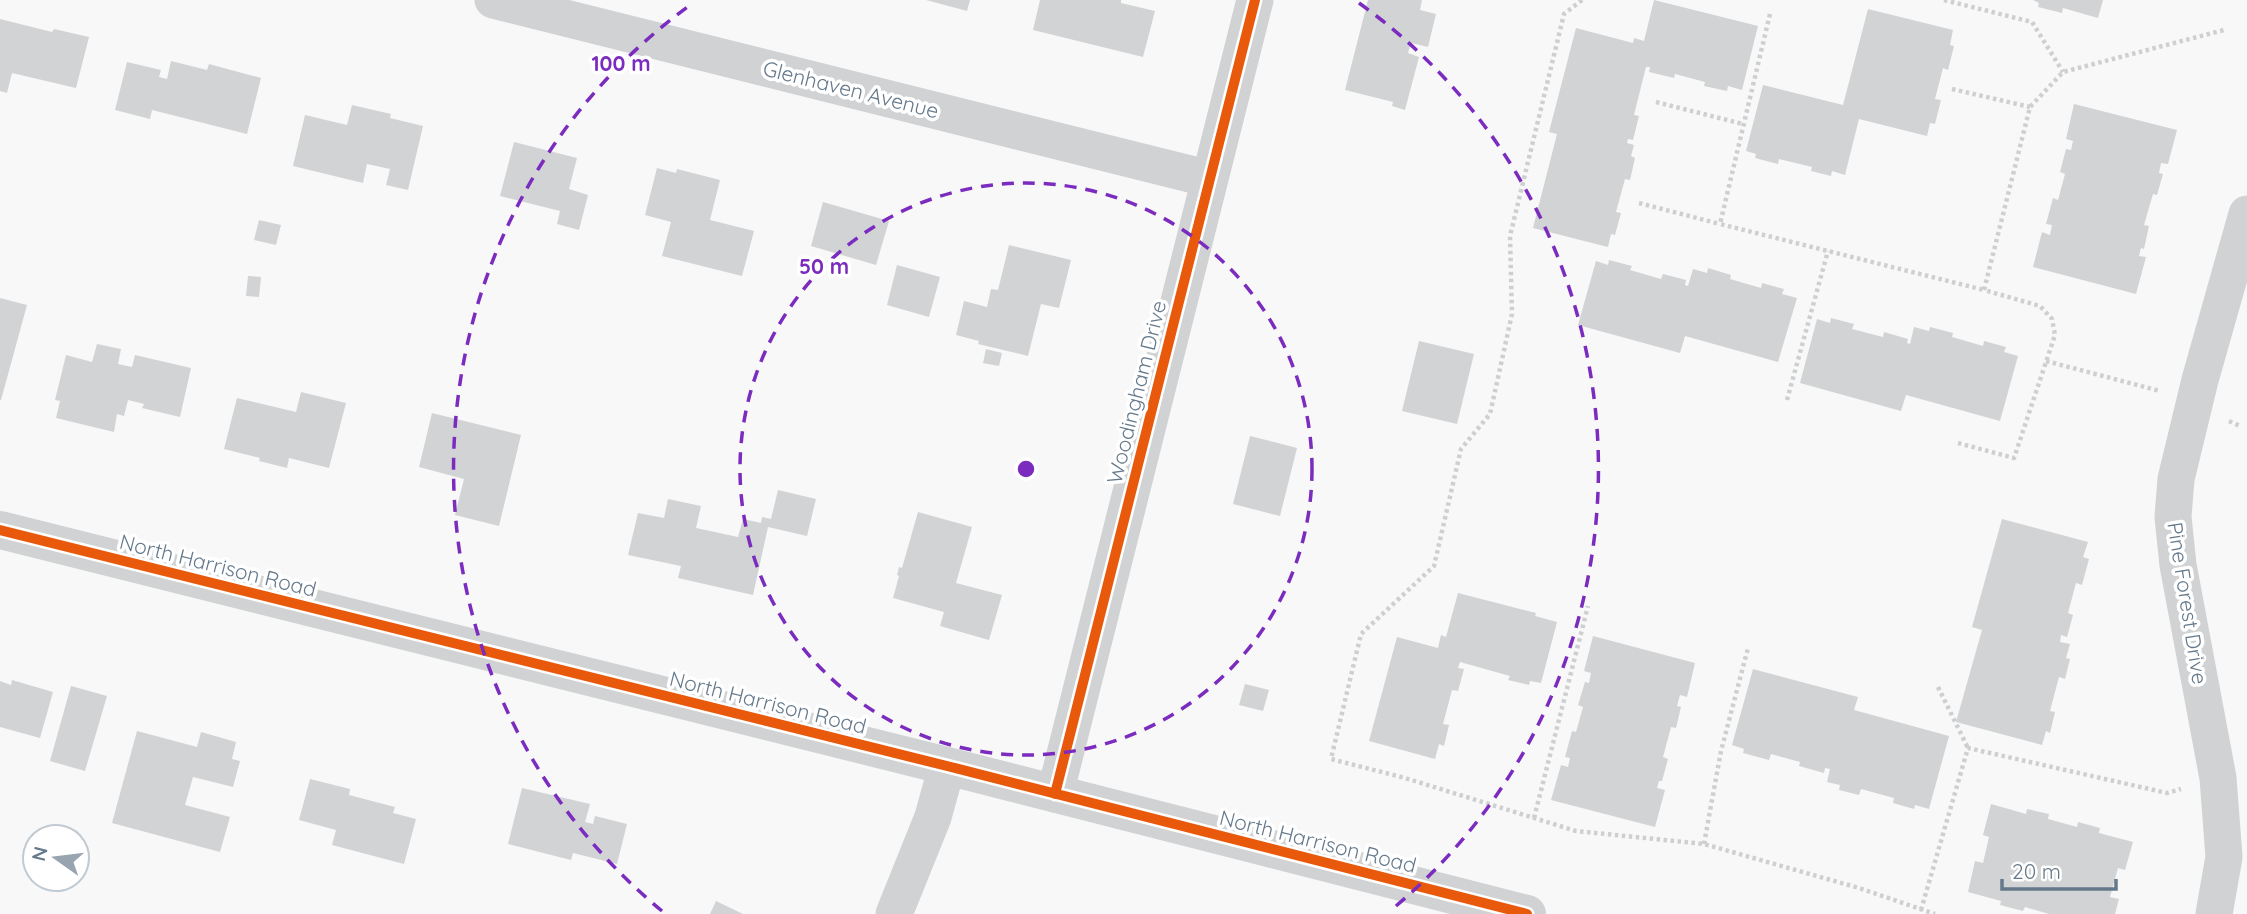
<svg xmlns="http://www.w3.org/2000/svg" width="2247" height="914" viewBox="0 0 2247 914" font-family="Quicksand,sans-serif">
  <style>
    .building { fill: #d2d3d4 }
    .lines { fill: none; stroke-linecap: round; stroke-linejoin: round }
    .path { stroke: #cecfd0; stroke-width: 4.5; stroke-dasharray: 3.5 3.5; stroke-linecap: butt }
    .minor { stroke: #d0d2d3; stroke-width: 37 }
    .tertiary { stroke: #d0d2d3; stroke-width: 38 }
    .cycleway-casing { stroke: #fff; stroke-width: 15 }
    .cycleway { stroke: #e8590c; stroke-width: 10 }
    .ring { fill: none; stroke: #7b2cbf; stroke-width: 3.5; stroke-dasharray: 12 9 }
    .labels { text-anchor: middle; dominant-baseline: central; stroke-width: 7; stroke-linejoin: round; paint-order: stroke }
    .street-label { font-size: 21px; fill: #65798b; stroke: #fff }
    .centre { fill: #7b2cbf; stroke: #fff; stroke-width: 3.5 }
    .ring-label { font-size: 21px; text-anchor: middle; font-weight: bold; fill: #7b2cbf; stroke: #fff; stroke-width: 7; stroke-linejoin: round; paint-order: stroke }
  </style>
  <rect width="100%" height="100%" fill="#f8f8f8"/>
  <path class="building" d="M926 0H970L967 11Z
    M1040 0H1121V3L1155 11 1143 57 1033 30Z
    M1368 0H1422L1420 10 1436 14 1428 47 1411 43 1408 53 1419 57 1405 110 1392 106 1393 102 1345 90Z
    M1654 0 1758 26 1742 90 1728 86 1727 91 1704 86 1705 82 1675 74 1674 78 1649 72 1650 67H1646L1634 115 1639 116 1633 140 1628 139 1627 143 1634 145 1631 156 1635 158 1630 180 1625 179 1616 212 1621 213 1615 235 1611 234 1608 247 1533 228 1557 134 1549 132 1576 28 1633 43 1634 38 1644 41Z
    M2033 0H2103L2098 18 2063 8 2062 13 2038 7 2039 3Z
    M1868 9 1953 30 1950 45 1954 46 1948 70 1943 68 1935 99 1941 100 1935 124 1930 123 1927 136 1859 119 1845 175 1832 171 1831 176 1811 171 1812 167 1779 159 1778 164 1755 158 1756 154 1746 151 1763 85 1843 105Z
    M0 19 52 32 54 29 89 37 76 88 12 73 7 93 0 91Z
    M171 61 207 70 209 64 261 78 247 134 152 110 150 119 115 110 127 62 161 70 159 77 167 79Z
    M2074 104 2177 130 2168 164 2161 163 2159 173 2163 174 2157 195 2153 194 2144 225 2149 226 2144 249 2141 248 2139 256 2146 257 2136 294 2033 267 2042 232 2050 235 2052 225 2046 224 2053 198 2058 200 2065 174 2060 172 2066 149 2071 150 2073 141 2066 139Z
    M352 105 391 114 390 118 423 126 408 190 386 185 390 169 367 164 363 183 293 166 305 115 347 125Z
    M514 142 577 158 569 189 588 195 579 230 557 224 560 211 500 196Z
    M657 168 676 173 677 169 720 180 710 220 754 231 742 276 662 256 671 222 645 215Z
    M823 202 889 221 876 265 811 246Z
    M259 220 281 225 276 245 254 240Z
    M1009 245 1071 260 1059 308 1041 304 1028 356 978 344 979 341 956 335 964 301 987 307 991 289 998 290Z
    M1609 260 1632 266 1630 270 1661 279 1663 274 1686 280 1685 285 1688 286 1693 269 1707 273 1708 268 1731 275 1730 279 1761 288 1762 283 1784 289 1782 294 1797 298 1778 362 1685 336 1680 353 1578 325 1596 261 1608 265Z
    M897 265 940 277 929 317 887 305Z
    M248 276 261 277 259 297 246 296Z
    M0 298 27 305 1 400H0Z
    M1831 318 1854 324 1852 329 1883 337 1884 332 1908 339 1907 343 1910 344 1914 327 1929 331 1930 327 1953 333 1952 337 1983 346 1984 341 2006 347 2004 352 2018 356 2000 421 1906 395 1901 411 1800 383 1817 319 1830 323Z
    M1419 341 1474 354 1457 424 1402 411Z
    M97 344 121 349 118 364 132 367 135 355 191 368 180 417 142 408 144 404 128 400 124 416 117 414 114 432 56 418 60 401 55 400 66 355 92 362Z
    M986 349 1002 353 999 366 983 363Z
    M301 392 346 403 329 468 289 458 287 468 259 461 260 458 224 449 237 398 296 412Z
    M432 413 521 435 499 526 455 515 464 479 419 467Z
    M1250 436 1297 448 1280 516 1233 504Z
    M778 490 816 499 807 536 768 527 753 595 678 578 681 566 628 555 638 513 664 518 668 499 701 506 696 528 738 537 743 519 761 523 762 517 771 519Z
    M918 512 972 527 956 583 1002 595 989 640 940 626 944 612 893 598 899 576 897 575 899 567 902 568Z
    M2002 519 2088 542 2083 557 2089 559 2082 585 2076 583 2068 613 2073 615 2067 637 2061 635 2060 642 2070 644 2066 658 2070 659 2065 679 2059 677 2050 711 2055 712 2050 733 2046 731 2042 745 1956 722 1982 630 1972 627Z
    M1458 593 1536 613 1535 616 1557 622 1541 683 1530 681 1529 685 1508 680 1510 676 1460 662 1458 668 1464 669 1458 691 1452 690 1443 724 1449 725 1444 746 1439 744 1435 759 1369 741 1397 637 1438 648 1441 635 1446 637Z
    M1593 636 1695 663 1687 697 1680 695 1677 706 1681 707 1676 728 1671 727 1663 757 1668 759 1662 781H1659L1657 788 1665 790 1655 827 1551 800 1561 765 1568 767 1570 758 1565 757 1572 731 1576 732 1583 707 1578 705 1585 682 1589 683 1591 673 1584 671Z
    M1753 669 1858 697 1854 710 1949 736 1929 809 1915 805 1914 809 1893 803 1894 798 1861 789 1859 795 1839 790 1840 785 1827 782 1830 769 1825 768 1824 773 1799 766 1800 762 1771 754 1769 760 1743 753 1744 749 1732 745Z
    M12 680 53 692 40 738 0 727V681L11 685Z
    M1245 684 1269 690 1263 711 1239 705Z
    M71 686 107 696 85 771 50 761Z
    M137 731 197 747 201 732 236 742 232 759 240 761 233 787 193 777 185 805 230 817 220 852 112 823Z
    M310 779 350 789 349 795 395 807 393 813 416 819 404 864 332 845 336 830 299 820Z
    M522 788 590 804 585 822 593 824 595 816 627 824 617 864 573 853 571 860 508 844Z
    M1991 804 2026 814 2027 809 2049 814 2048 819 2077 827 2078 822 2100 828 2099 833 2133 842 2125 870 2118 868 2110 897 2119 899 2115 914H2049L2025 907 2023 911 2000 905 2001 901 1968 892 1975 861 1983 863 1989 837 1983 835Z
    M716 901 743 914H710Z"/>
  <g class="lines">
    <path class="path" d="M1582 0 1564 14 1510 236 1512 314 1490 414 1461 449 1434 566 1361 634 1331 759 1405 778 1576 831 1704 844 1859 888 1935 914
      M1944 0 2032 22 2063 72
      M1770 14 1720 224 1984 290
      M1952 89 2030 107
      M1656 102 1743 124
      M1639 203 1720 224
      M2046 361 2160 391
      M1787 400 1828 251
      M2229 421 2240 426
      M1958 443 2014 458 2055 335 2052 319 2040 306 1984 290 2030 107 2063 72 2224 30
      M1938 687 1968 748
      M1534 818 1588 606
      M1704 844 1721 751 1748 648
      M1921 910 1968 748 2167 793 2181 789"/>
    <path class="minor" d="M493 0 1210 179
      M1055 794 1255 0
      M894 914 933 817 947 766
      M2214 914 2224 857 2218 778 2178 565 2173 517 2176 479 2200 380 2247 214"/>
    <path class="tertiary" d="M0 530 947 766 1527 914"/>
    <defs>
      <path id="cycleway" d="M0 530 947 766 1527 914
        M1055 794 1255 0"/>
    </defs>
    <use href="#cycleway" class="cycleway-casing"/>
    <use href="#cycleway" class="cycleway"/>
  </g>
  <g class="ring">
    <circle cx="1026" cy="469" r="286"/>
    <path d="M662 911A573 573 0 0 1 693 3M1359 3A573 573 0 0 1 1390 911"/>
  </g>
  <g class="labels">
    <g class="street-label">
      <text transform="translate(851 89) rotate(14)">Glenhaven Avenue</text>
      <text transform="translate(1136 392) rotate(-76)">Woodingham Drive</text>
      <text transform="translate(218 565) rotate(14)">North Harrison Road</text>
      <text transform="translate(2188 603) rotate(81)">Pine Forest Drive</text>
      <text transform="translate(768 702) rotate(14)">North Harrison Road</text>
      <text transform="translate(1318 841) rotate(14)">North Harrison Road</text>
    </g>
  </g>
  <circle cx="1026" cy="469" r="10" class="centre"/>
  <g class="ring-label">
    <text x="621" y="71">100 m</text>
    <text x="824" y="274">50 m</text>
  </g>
  <g transform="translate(56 858) rotate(284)"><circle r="33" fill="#ffffff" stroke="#c1c9d1" stroke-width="2"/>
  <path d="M0-5L12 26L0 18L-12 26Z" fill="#98a5b1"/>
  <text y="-10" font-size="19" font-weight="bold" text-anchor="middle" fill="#65798b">N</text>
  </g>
  <path d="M2002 879v10h114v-10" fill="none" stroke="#65798b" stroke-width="3.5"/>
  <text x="2012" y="879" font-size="21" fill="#65798b" stroke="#ffffff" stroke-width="5" paint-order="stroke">20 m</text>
</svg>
